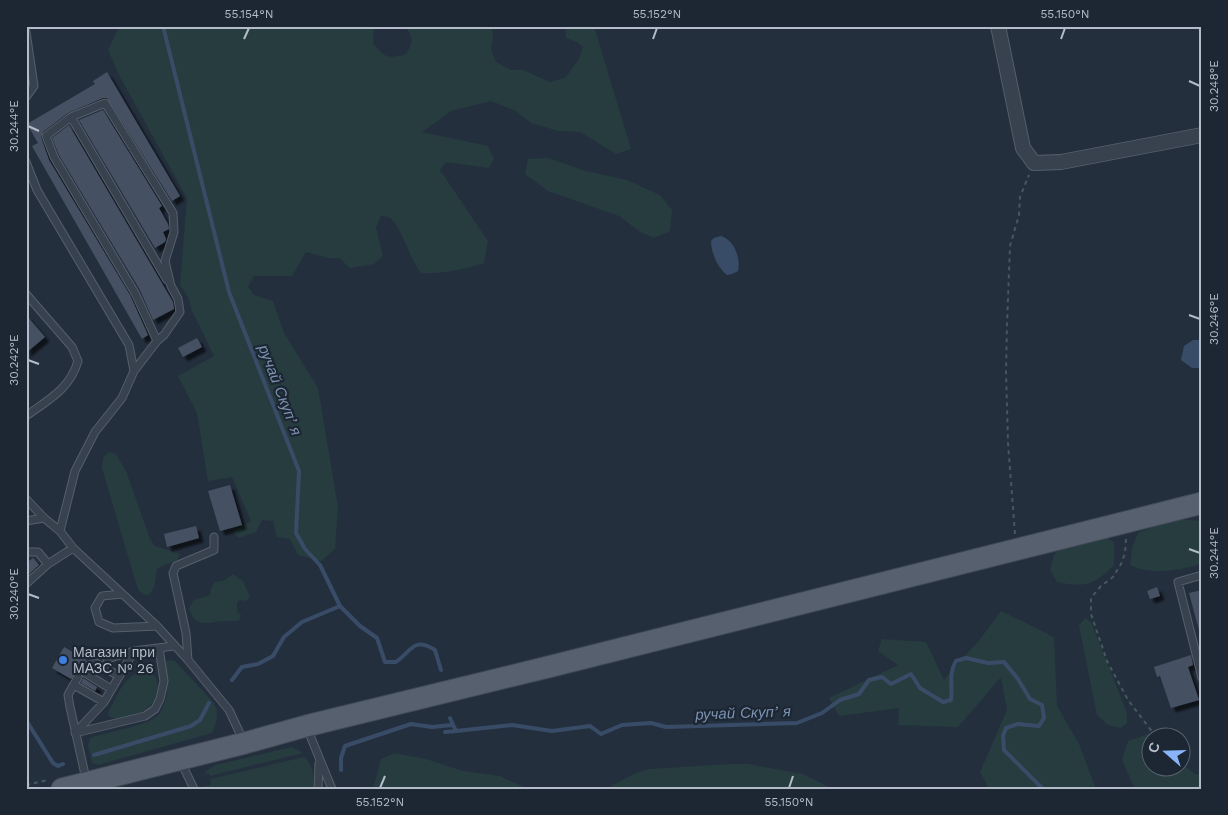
<svg xmlns="http://www.w3.org/2000/svg" width="1228" height="815" viewBox="0 0 1228 815" font-family="'Work Sans',sans-serif">
  <style>
    .green { fill: #263c3f }
    .water { fill: #394c67 }
    .lines { fill: none; stroke-linecap: round; stroke-linejoin: round }
    .stream { stroke: #394c67; stroke-width: 4 }
    .building { fill: #455162; filter: url(#shadow) }
    .service-casing { stroke: #565f6c; stroke-width: 9 }
    .minor-casing { stroke: #565f6c; stroke-width: 16 }
    .primary-casing { stroke: #414a57; stroke-width: 23 }
    .path { stroke: #44595c; stroke-width: 2; stroke-dasharray: 4 4; stroke-linecap: butt }
    .service { stroke: #38414e; stroke-width: 7 }
    .minor { stroke: #38414e; stroke-width: 14 }
    .primary { stroke: #56606e; stroke-width: 21 }
    .ticks { fill: none; stroke: #b4bcc9; stroke-width: 2 }
    .shop-dot { fill: #3f7fe0; stroke: #1d2633; stroke-width: 2 }
    .labels { text-anchor: middle; dominant-baseline: central; stroke-width: 4.5; stroke-linejoin: round; paint-order: stroke }
    .poi-label { font-size: 14px; fill: #b4bcc9; stroke: #1d2633; text-anchor: start }
    .water-label { font-size: 15px; font-style: italic; fill: #7c92b1; stroke: #1d2633 }
    .neatline { fill: none; stroke: #b4bcc9; stroke-width: 2 }
    .ticks-label { font-size: 12px; text-anchor: middle; fill: #b4bcc9 }
  </style>
  <defs>
    <filter id="shadow"><feDropShadow dx="4.5" dy="4.5" stdDeviation="1" flood-color="#0009"/></filter>
  </defs>
  <rect width="100%" height="100%" fill="#242f3e"/>
  <path class="green" d="M123 26H374L373 43C385 58 388 59 406 54 413 43 414 37 405 26H492L493 38 491 49 496 62 511 70H523L550 82 565 78 579 59 583 47 577 42 566 38 565 26H594L631 149 616 154 580 132 558 131 531 123 516 111 491 101 451 111 422 132 488 146 494 159 489 168 446 162 440 170 488 241 484 263C462 270 443 274 421 273 410 260 401 225 389 217 388 217 382 216 381 216L376 228 383 256 374 264 350 268 339 258H328L306 252 292 276H254L248 287 254 295 273 301 284 333 318 388 338 507 335 549 321 561 298 555 290 539 277 537 273 521 262 520 256 532 238 538 233 531 251 521 232 477 208 481 197 413 178 376 214 356 192 311 188 297 180 285 187 198 120 77 108 50 118 30Z
    M548 158 586 171 627 180 660 195 672 210 670 231 654 238 640 232 619 216 548 191 525 174 528 159Z
    M109 452 116 454 126 471 150 539 155 546 180 554 177 561 166 564 157 569 154 587 150 594 145 595 138 590 102 468 103 458Z
    M1173 519 1202 521V564C1179 570 1152 576 1130 565L1132 548 1138 533Z
    M1103 536 1114 542V565C1095 585 1084 588 1057 582L1050 570 1054 555 1063 545Z
    M233 574 243 581 250 597 246 601 240 600 237 603V611L241 615 239 620C234 622 233 621 227 621 211 621 195 631 189 608L194 600 210 595 211 588 215 582 223 581Z
    M1001 611 1054 637 1057 706 1079 744 1096 789H989L980 772 1007 710 1001 677 958 727 898 725 899 708 839 716 829 698 898 665 878 651 882 639 926 642 944 680 981 638Z
    M1085 618 1091 622 1127 713V723L1121 728 1108 725 1097 715 1079 625Z
    M171 660 175 661 213 702C220 713 217 722 212 733L98 765 92 763 88 746 90 738C106 732 147 726 157 716 161 713 164 704 166 699 170 686 161 672 167 661Z
    M142 672 154 675C157 680 158 684 157 690 155 707 143 712 128 717 121 718 115 720 109 716L108 713C116 699 124 674 142 672Z
    M1148 734 1154 737 1150 738V768H1180L1181 763 1196 775 1202 773V789H1135L1122 760 1128 741Z
    M292 747 303 753 210 776 209 773 204 775 206 771 215 765Z
    M394 753 426 759 463 771 500 776 528 789H373L381 759Z
    M304 757C314 766 314 776 313 789H204L202 787 211 785 210 779Z
    M731 764H748L803 774 833 789H606L634 774 649 769Z"/>
  <path class="water" d="M721 236C734 240 741 258 738 271L732 274 727 275C718 268 711 253 711 241L714 238Z
    M1193 340H1202V368H1192L1181 360 1184 346Z"/>
  <g class="lines">
    <path class="stream" d="M163 26 229 292 299 471 296 533 305 549 320 565 340 606 360 626 377 638 385 662H396C412 650 414 637 435 650L441 670
      M232 680 242 667 258 664 273 656 284 637 302 622 340 606
      M450 718 456 731 512 725 552 731 590 726 601 734 622 725 651 723 666 727 797 723 822 713 840 700 859 694 869 680 882 677 891 684 911 674 920 688 943 702 951 700C953 685 948 674 956 661L966 658 988 663 1004 662 1018 679 1030 699 1042 705 1044 718 1039 726 1018 724 1006 728 1003 736 1004 750 1043 789
      M26 720 53 763 58 766 63 764
      M445 732 456 731
      M94 755 191 726 200 720 209 703
      M341 770V758L345 746 411 724 432 727 452 725"/>
  </g>
  <path class="building" d="M107 72 180 196 172 201 107 98H103L68 113 43 132 41 137 49 160 130 295 148 335 142 339 32 146 38 143 27 124 95 84 93 81Z
    M103 110 162 206 159 208 168 224 169 229 163 232 166 239 165 242 155 248 79 120Z
    M69 125 173 302 174 309 153 320 140 290 59 155 52 138Z
    M26 315 45 337 26 353Z
    M197 338 202 347 183 357 178 348Z
    M230 485 242 525 220 531 208 491Z
    M196 526 199 538 167 547 164 534Z
    M33 558 39 565 26 577V563Z
    M1157 587 1160 596 1150 599 1147 591Z
    M1202 590V629L1199 630 1189 593Z
    M64 647 87 660 81 663 77 672 71 679 52 668Z
    M1191 655 1193 665 1188 667 1199 700 1171 708 1160 676 1157 677 1154 667Z
    M83 678 97 687 95 691 81 683Z"/>
  <g class="lines">
    <defs>
      <path id="service" d="M26 32 34 86 26 97
        M71 117 167 280
        M26 162 37 190 129 345 134 371 122 398 95 432 75 471 60 531 73 548 157 626 188 660 229 710 243 740
        M26 294 72 347 78 361C70 389 48 400 26 416
        M134 371 157 341 135 293 54 157 46 136 71 117 105 103 173 213 174 232 165 261 171 286 178 299 180 312 164 335 157 341
        M26 499 44 518 60 531
        M26 521 44 518
        M26 552H38L48 564
        M1202 575 1178 582 1202 678
        M26 584 48 564 73 548
        M122 594 102 596 95 608 99 622 113 628 157 626
        M107 659 134 651 174 646
        M188 660 186 633 173 573 176 566 214 550V537
        M85 666 96 663 119 676
        M82 671 111 689
        M78 677 68 695 70 707 86 779
        M74 685 104 702
        M307 728 332 789
        M75 733 145 716 155 709 160 699 164 681 159 648
        M75 733 104 702 134 651
        M181 762 194 789
        M318 789 319 763"/>
      <path id="minor" d="M998 26 1023 148 1034 163 1061 162 1202 135"/>
      <path id="primary" d="M62 789 245 743 306 726 552 666 1202 503"/>
    </defs>
    <use href="#service" class="service-casing"/>
    <use href="#minor" class="minor-casing"/>
    <use href="#primary" class="primary-casing"/>
    <path class="path" d="M1015 534 1008 443 1006 372 1007 324 1010 246 1019 215 1020 197 1029 175
      M1126 539 1125 553 1121 564 1113 577 1101 586 1091 598V614L1107 661 1128 700 1157 738
      M26 785 48 780"/>
    <use href="#service" class="service"/>
    <use href="#minor" class="minor"/>
    <use href="#primary" class="primary"/>
  </g>
  <path class="ticks" d="M244 39 249 28M653 39 657 28M1061 39 1065 28M1189 81 1200 86M28 126 39 131M1189 315 1200 319M28 360 39 364M1189 549 1200 553M28 594 39 598M380 788 385 776M789 788 793 776"/>
  <circle class="shop-dot" cx="63" cy="660" r="5"/>
  <g class="labels">
    <g class="poi-label">
      <text x="73" y="652">Магазин при<tspan x="73" dy="16">МАЗС № 26</tspan></text>
    </g>
    <g class="water-label">
      <text transform="translate(280 390) rotate(69)">ручай Скупʼя</text>
      <text transform="translate(743 713) rotate(-2)">ручай Скупʼя</text>
    </g>
  </g>
  <rect width="1228" height="815" fill="none" stroke="#1d2633" stroke-width="55"/>
  <g transform="translate(1166 752) rotate(290)"><circle r="24" fill="#1d2633" stroke="#59626f"/>
  <path d="M0-4L9 19L0 12L-9 19Z" fill="#8ab4f8"/>
  <text y="-8" font-size="14" font-weight="bold" text-anchor="middle" fill="#b4bcc9">С</text>
  </g>
  <rect x="28" y="28" width="1172" height="760" class="neatline"/>
  <g class="ticks-label">
    <text x="249" y="18">55.154°N</text>
    <text x="657" y="18">55.152°N</text>
    <text x="1065" y="18">55.150°N</text>
    <text transform="translate(1214 86) rotate(-90)" y="4">30.248°E</text>
    <text transform="translate(14 126) rotate(-90)" y="4">30.244°E</text>
    <text transform="translate(1214 319) rotate(-90)" y="4">30.246°E</text>
    <text transform="translate(14 360) rotate(-90)" y="4">30.242°E</text>
    <text transform="translate(1214 553) rotate(-90)" y="4">30.244°E</text>
    <text transform="translate(14 594) rotate(-90)" y="4">30.240°E</text>
    <text x="380" y="806">55.152°N</text>
    <text x="789" y="806">55.150°N</text>
  </g>
</svg>
